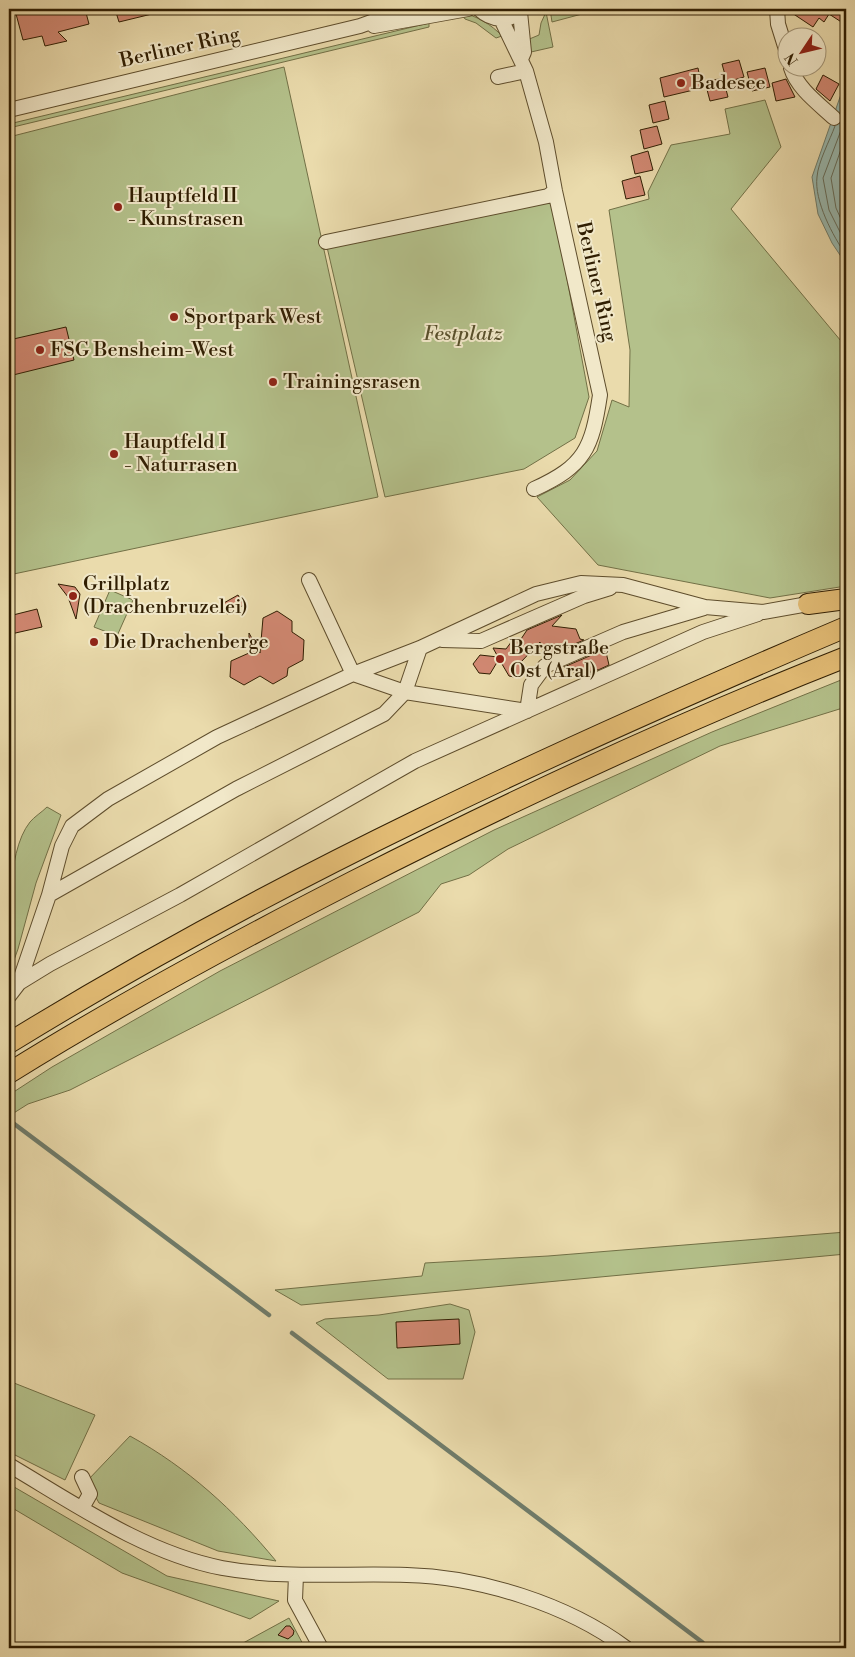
<svg xmlns="http://www.w3.org/2000/svg" width="855" height="1657" viewBox="0 0 855 1657" font-family="'Libre Bodoni',serif">
  <style>
    .green { fill: #b4c18b; stroke: #727046 }
    .water { fill: #99bab1; stroke: #6f7c6b }
    .lines { fill: none; stroke-linecap: round; stroke-linejoin: round }
    .shore { stroke: #646c5a; stroke-width: 1 }
    .stream { stroke: #6f7c6b; stroke-width: 4.5 }
    .building { fill: #d18872; stroke: #301e02 }
    .minor-casing { stroke: #5e4d2c; stroke-width: 16 }
    .highway-casing { stroke: #301e02; stroke-width: 22 }
    .minor { stroke: #f1e8c9; stroke-width: 14 }
    .highway { stroke: #e5be76; stroke-width: 20 }
    .poi-dot { fill: #8f2418; stroke: #f1e8c9; stroke-width: 2 }
    .labels { text-anchor: middle; dominant-baseline: central; stroke-width: 4; stroke-linejoin: round; paint-order: stroke }
    .street-label { font-size: 20px; fill: #301e02; stroke: #f1e8c9 }
    .poi-label { font-size: 20px; fill: #301e02; stroke: #f1e8c9; text-anchor: start }
    .park-label { font-size: 20px; font-style: italic; fill: #584f2b; stroke: #f1e8c9 }
  </style>
  <rect width="100%" height="100%" fill="#eadbac"/>
  <filter id="stains"><feTurbulence type="fractalNoise" baseFrequency=".004" numOctaves="4"/><feColorMatrix values="0 0 0 0 .2 0 0 0 0 .09 0 0 0 0 .02 0 0 0 .5 -.17"/></filter>
  <radialGradient id="worn" r=".72"><stop offset=".6" stop-color="#630" stop-opacity="0"/><stop offset="1" stop-color="#630" stop-opacity=".3"/></radialGradient>
  <path class="green" d="M550 9H581L582 14 552 22Z
    M546 12 553 47 531 52 527 40 539 35 541 23Z
    M461 13C476 15 492 25 502 36L496 38 476 23 465 19Z
    M429 23V27L9 128V124Z
    M284 67 378 497 9 575V137Z
    M765 100 781 147 731 209 846 347V586L770 598 598 565 537 497 570 480 597 451 612 400 629 407 630 350 609 210 649 199 648 192 671 145 730 134 725 109Z
    M552 198 589 397 575 438 524 469 385 497 327 247Z
    M110 590 133 600 117 636 94 627Z
    M846 678V707L720 746 508 849 469 875 441 884 419 912 70 1090 28 1104 9 1116V1095L52 1067 220 971 494 830 712 732Z
    M47 807 61 815 36 883 18 949 9 974C9 935 5 853 30 822 34 817 42 812 47 807Z
    M846 1232V1254L301 1305 275 1290 422 1276 425 1263 548 1256Z
    M450 1304 469 1310 475 1332 463 1379H388L316 1323 325 1319 379 1315Z
    M9 1381 95 1415 65 1480 9 1452Z
    M130 1436C188 1468 234 1510 276 1561L218 1551 99 1503 87 1481Z
    M9 1484 167 1576 279 1601 250 1619 122 1573 9 1506Z
    M289 1618 305 1648H234Z"/>
  <path class="water" d="M846 80V264L832 243 818 214 812 177Z"/>
  <g class="lines">
    <path class="shore" d="M846 117 823 178 829 210 846 244
      M835 126C830 140 818 162 817 177 814 201 833 236 846 255
      M846 135 831 178 836 208 846 230"/>
    <path class="stream" d="M9 1120 269 1315
      M292 1333 702 1642 707 1648"/>
  </g>
  <path class="building" d="M42 9H85L89 24 58 32 67 41 45 46 42 36 23 40 16 14Z
    M115 9H155L156 13 119 22Z
    M786 9H846V25L829 14 824 22 819 18 813 27Z
    M739 60 744 77 727 82 722 64Z
    M698 68 702 88 664 97 660 78Z
    M765 68 770 87 752 91 747 72Z
    M823 75 839 84 830 101 816 89Z
    M723 78 728 97 710 101 705 82Z
    M786 79 795 97 776 101 772 83Z
    M665 101 669 119 653 123 649 105Z
    M657 126 662 144 644 149 640 130Z
    M648 151 653 170 635 174 631 156Z
    M640 176 645 195 626 199 622 181Z
    M66 327 74 360 9 376V340Z
    M58 584 75 587 80 594 76 619 68 597Z
    M238 595 244 605 227 614 222 604Z
    M37 609 42 627 11 634 9 616Z
    M277 611 292 621V632L304 640 303 660 288 668 287 676 273 684 260 676 244 685 230 677 231 661 249 653V633L260 653 263 618Z
    M562 615 552 626 576 629 580 639 584 640 546 656 540 642 521 662 524 670 519 678 509 676 499 659 490 674 479 673 473 664 480 655 498 657 493 648 506 649 512 641 519 642 527 630Z
    M601 651 606 652 609 665 598 670 592 669 590 673 580 678 576 677 572 668 564 667Z
    M459 1319 460 1344 397 1348 396 1322Z
    M286 1626H290L294 1631 293 1635 288 1639 278 1635Z"/>
  <g class="lines">
    <defs>
      <path id="minor" d="M479 9C491 20 510 24 522 9
        M777 9 778 24 788 56
        M520 12 524 52 521 59
        M501 19 526 71 546 142 555 191 600 395C592 448 585 466 534 489
        M374 26 468 9
        M791 68C797 88 819 104 834 118
        M498 77 526 71
        M9 110 360 26 407 9
        M326 242 548 196 555 191
        M309 580 353 674 405 692 527 711 531 685 545 666 623 632 704 608
        M442 640 481 641 584 596 610 588
        M49 895 236 789 384 714 405 692 420 648
        M19 983 50 964 180 895 415 761 703 632 758 614
        M9 996 19 983 49 895 62 846 72 826 108 799 217 737 353 674 420 648 536 594 581 583 623 585 705 607 763 612 808 604
        M9 1465C75 1504 145 1553 222 1568 282 1579 346 1573 407 1575 480 1577 567 1604 626 1648
        M82 1477 90 1494 82 1508
        M296 1575 295 1600 321 1648"/>
      <path id="highway" d="M808 604 846 599
        M9 1043C275 879 559 749 846 627
        M9 1073C121 1003 237 941 354 881 515 799 678 723 846 657"/>
    </defs>
    <use href="#minor" class="minor-casing"/>
    <use href="#highway" class="highway-casing"/>
    <use href="#minor" class="minor"/>
    <use href="#highway" class="highway"/>
  </g>
  <g class="poi-dot">
    <circle cx="681" cy="83" r="5"/>
    <circle cx="118" cy="207" r="5"/>
    <circle cx="174" cy="317" r="5"/>
    <circle cx="40" cy="350" r="5"/>
    <circle cx="273" cy="382" r="5"/>
    <circle cx="114" cy="454" r="5"/>
    <circle cx="73" cy="596" r="5"/>
    <circle cx="94" cy="642" r="5"/>
    <circle cx="500" cy="659" r="5"/>
  </g>
  <g class="labels">
    <g class="street-label">
      <text transform="translate(180 48) rotate(-13)">Berliner Ring</text>
      <text transform="translate(596 282) rotate(77)">Berliner Ring</text>
    </g>
    <g class="poi-label">
      <text x="691" y="83">Badesee</text>
      <text x="128" y="196">Hauptfeld II<tspan x="128" dy="23">- Kunstrasen</tspan></text>
      <text x="184" y="317">Sportpark West</text>
      <text x="50" y="350">FSG Bensheim-West</text>
      <text x="283" y="382">Trainingsrasen</text>
      <text x="124" y="442">Hauptfeld I<tspan x="124" dy="23">- Naturrasen</tspan></text>
      <text x="83" y="584">Grillplatz<tspan x="83" dy="23">(Drachenbruzelei)</tspan></text>
      <text x="104" y="642">Die Drachenberge</text>
      <text x="510" y="648">Bergstraße<tspan x="510" dy="23">Ost (Aral)</tspan></text>
    </g>
    <g class="park-label">
      <text x="463" y="334">Festplatz</text>
    </g>
  </g>
  <rect width="855" height="1657" fill="none" stroke="#eadbac" stroke-width="30"/>
  <rect x="10" y="10" width="835" height="1637" fill="none" stroke="#301e02" stroke-width="2.5"/>
  <rect x="15" y="15" width="825" height="1627" fill="none" stroke="#301e02"/>
  <g transform="translate(802 52) rotate(235)"><circle r="24" fill="#f1e8c9" stroke="#a49779"/>
  <path d="M0-4L9 19L0 12L-9 19Z" fill="#8f2418"/>
  <text y="-8" font-size="14" font-weight="bold" text-anchor="middle" fill="#301e02">N</text>
  </g>
  <rect width="100%" height="100%" filter="url(#stains)"/>
  <rect width="100%" height="100%" fill="url(#worn)"/>
</svg>
